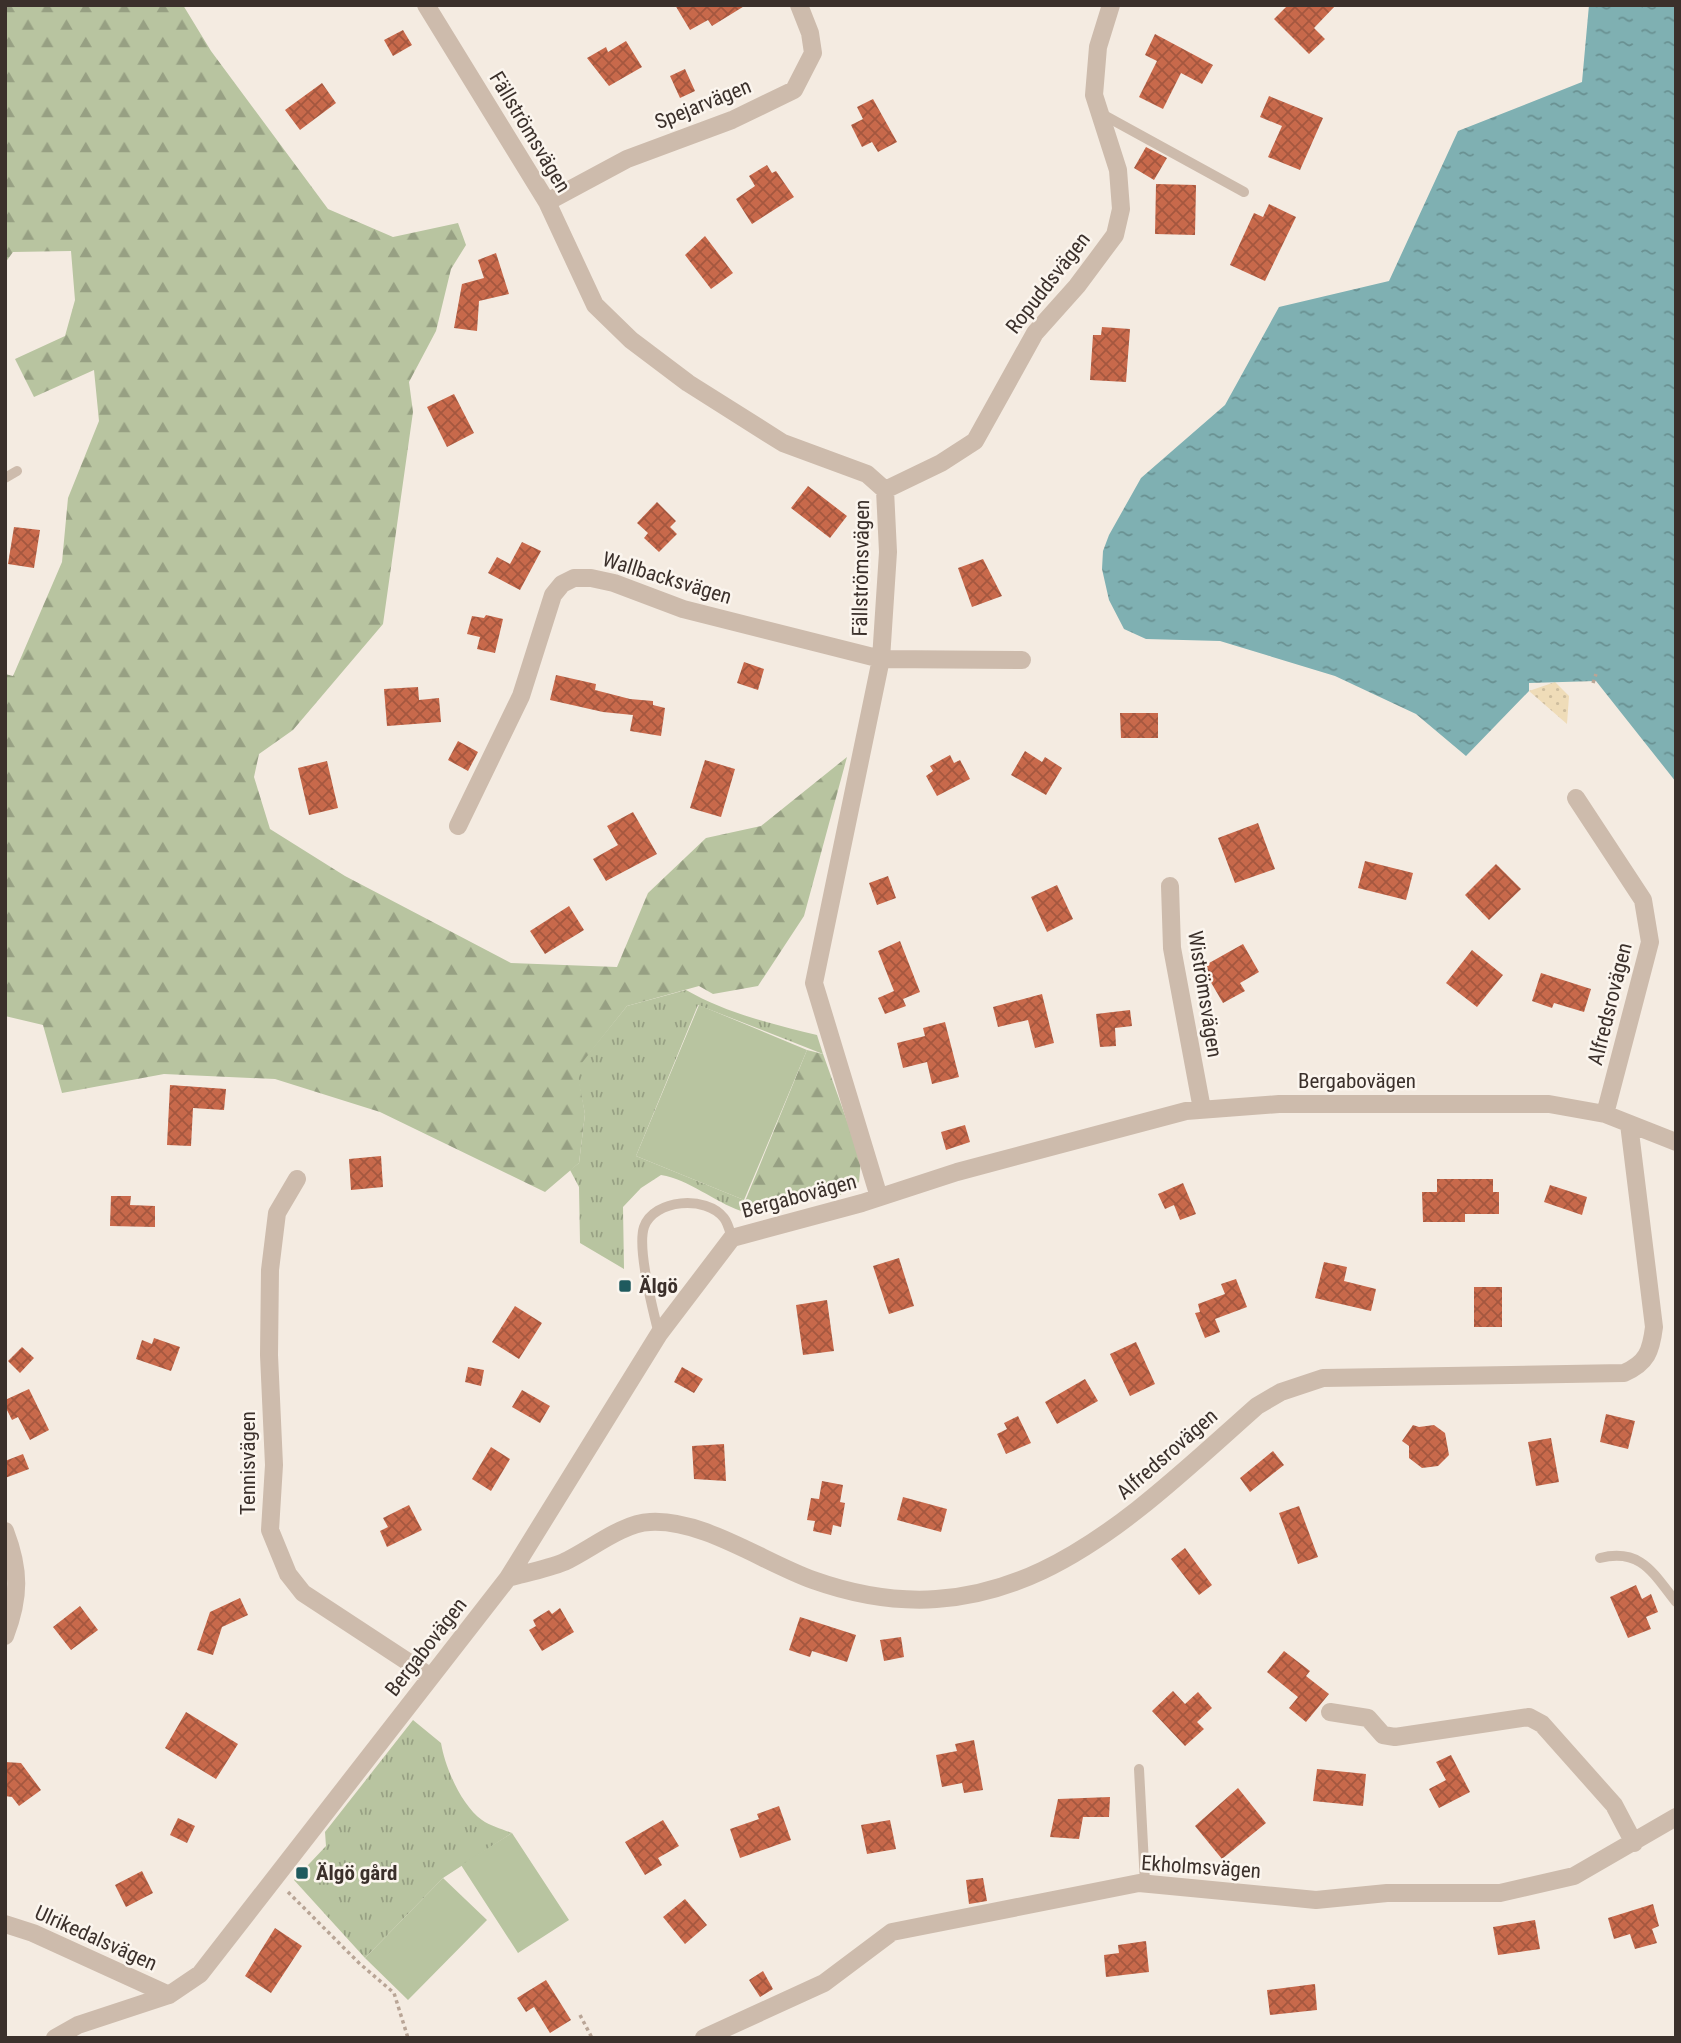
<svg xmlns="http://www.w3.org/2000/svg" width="1681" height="2043" viewBox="0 0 1681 2043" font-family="'Roboto Condensed',sans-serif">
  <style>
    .grass { fill: url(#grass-tufts) }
    .forest { fill: url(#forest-firs) }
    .sand { fill: url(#sand-dots) }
    .garden { fill: #b8c4a0 }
    .water { fill: url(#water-ripples) }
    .building { fill: url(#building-cross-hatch) }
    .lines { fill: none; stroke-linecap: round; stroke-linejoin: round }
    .path { stroke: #b9a596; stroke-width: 3.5; stroke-dasharray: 3.5 3.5; stroke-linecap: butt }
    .lane { stroke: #cdbbac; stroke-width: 10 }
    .street { stroke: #cdbbac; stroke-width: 18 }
    .poi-dot { fill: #1f5a5e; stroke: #fbf5ee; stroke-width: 2.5 }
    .labels { text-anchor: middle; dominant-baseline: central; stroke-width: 5; stroke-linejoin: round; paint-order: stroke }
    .street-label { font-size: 21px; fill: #3b302b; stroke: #fbf5ee }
    .poi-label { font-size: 21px; font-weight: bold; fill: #3b302b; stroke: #fbf5ee; text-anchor: start }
  </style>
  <defs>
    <pattern id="grass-tufts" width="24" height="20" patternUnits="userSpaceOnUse" patternTransform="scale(1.75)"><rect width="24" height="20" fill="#b8c4a0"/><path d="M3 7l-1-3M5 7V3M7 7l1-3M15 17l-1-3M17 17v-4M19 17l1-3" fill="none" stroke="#97a083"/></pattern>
    <pattern id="forest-firs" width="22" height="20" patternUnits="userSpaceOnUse" patternTransform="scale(1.75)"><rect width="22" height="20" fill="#b8c4a0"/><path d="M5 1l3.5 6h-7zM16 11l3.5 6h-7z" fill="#97a083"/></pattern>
    <pattern id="sand-dots" width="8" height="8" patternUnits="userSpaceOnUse" patternTransform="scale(1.75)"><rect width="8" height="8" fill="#efdcb8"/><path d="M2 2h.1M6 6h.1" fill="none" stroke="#cebd9e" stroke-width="1.8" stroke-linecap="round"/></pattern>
    <pattern id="water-ripples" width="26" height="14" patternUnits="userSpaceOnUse" patternTransform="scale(1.75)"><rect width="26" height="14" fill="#7fb0b2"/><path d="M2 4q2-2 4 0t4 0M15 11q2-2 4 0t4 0" fill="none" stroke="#699091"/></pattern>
    <pattern id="building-cross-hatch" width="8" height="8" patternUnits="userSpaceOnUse" patternTransform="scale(1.75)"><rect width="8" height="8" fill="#c8694b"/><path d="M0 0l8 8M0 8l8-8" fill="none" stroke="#a4573f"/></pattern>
  </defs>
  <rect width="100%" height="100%" fill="#f4ebe1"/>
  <path class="grass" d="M686 990C726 1013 772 1024 817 1035L823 1054 698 1005 636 1156 744 1200 741 1211C713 1201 690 1180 661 1175L641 1188 623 1207 624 1269 580 1243 579 1187 570 1170 579 1163 585 1114 576 1069 627 1006Z
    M413 1720 441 1743C445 1767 461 1805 482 1820 490 1826 502 1829 512 1833L443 1878 365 1958 294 1880 326 1846 325 1832Z"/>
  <path class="forest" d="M5 5H183L211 51 328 209 393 237 458 223 466 245 451 269 436 331 409 382 413 412 383 624 293 730 259 754 254 777 270 829 345 876 511 963 617 967 648 893 706 838 761 826 847 757 804 916 758 986 713 994 699 986 627 1006 577 1069 585 1114 579 1163 545 1192 380 1112 275 1079 164 1074 62 1093 43 1025 5 1016V674L13 676 62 562 68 498 99 421 94 370 34 397 15 359 65 336 75 300 71 251 13 252 5 263Z
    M807 1050 823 1054 861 1160 859 1182 840 1195 741 1211Z"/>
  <path class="sand" d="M1555 682 1569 696 1567 724 1529 691Z"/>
  <path class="garden" d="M699 1005 807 1050 744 1200 636 1156Z
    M512 1833 569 1920 518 1953 461 1865Z
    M443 1878 487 1920 408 2000 365 1958Z"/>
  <path class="water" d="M1589 5H1676V782L1596 681 1529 683V691L1466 756 1416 714 1335 676 1220 641 1146 639 1124 629 1109 600 1102 569 1103 551 1109 535 1141 478 1225 405 1279 307 1389 281 1458 131 1582 82Z"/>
  <path class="building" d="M675 5H746L712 26 708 20 690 30Z
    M1288 5H1336L1314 28 1325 39 1309 54 1274 19Z
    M403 30 412 45 393 56 384 40Z
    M1155 34 1213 65 1202 84 1181 73 1163 109 1139 97 1157 61 1145 55Z
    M626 41 642 67 609 86 587 58 606 47 608 52Z
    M685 69 695 91 680 98 670 76Z
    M322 83 336 103 300 130 285 110Z
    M1269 96 1323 118 1300 170 1268 157 1282 126 1260 117Z
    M873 99 897 142 878 152 872 142 862 147 851 125 863 119 857 107Z
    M1146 147 1167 158 1154 180 1134 168Z
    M767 165 772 173 776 171 794 197 752 224 736 199 755 186 749 176Z
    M1156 184 1196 185 1195 235 1155 234Z
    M1269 204 1296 217 1265 281 1230 265 1254 213 1263 217Z
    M705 236 733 273 711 289 685 255Z
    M496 253 509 294 479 301 477 331 454 328 462 284 484 278 478 260Z
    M1102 327 1130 329 1126 382 1090 380 1093 335H1101Z
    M454 394 474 433 447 447 427 407Z
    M808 486 847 516 830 538 791 508Z
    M657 502 676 521 670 527 677 534 659 552 644 538 648 533 637 523Z
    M14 527 40 530 34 568 8 564Z
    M522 542 541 551 520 590 488 573 497 557 510 564Z
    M983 559 1002 596 972 607 958 568Z
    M486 615 503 619 495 653 477 649 480 637 467 634 472 616 484 618Z
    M744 662 764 669 758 690 737 683Z
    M556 675 596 684 595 690 630 699 653 701V705L665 708 661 736 630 731 633 715 603 712 550 700Z
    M418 687 419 700 439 698 441 722 387 726 384 689Z
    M1120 713H1158V738H1121Z
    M458 741 478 752 468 771 448 760Z
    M1025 751 1042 762 1045 757 1062 768 1046 795 1011 775Z
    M950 755 954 763 960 760 970 779 937 796 926 776 933 771 930 766Z
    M705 760 735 769 721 817 690 808Z
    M327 761 338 808 309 815 298 768Z
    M633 812 657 854 606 881 593 859 618 845 607 826Z
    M1258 823 1275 869 1235 883 1218 838Z
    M1365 861 1413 873 1406 900 1358 888Z
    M1496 864 1521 889 1489 920 1465 895Z
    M888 876 896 898 877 905 869 883Z
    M1057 885 1073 919 1047 932 1031 897Z
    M569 906 584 930 545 954 530 931Z
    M900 941 920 992 903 999 906 1006 885 1014 878 998 894 991 878 951Z
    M1243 944 1259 972 1240 983 1245 991 1223 1003 1202 967Z
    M1472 950 1503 975 1477 1007 1446 983Z
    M1541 973 1591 989 1584 1012 1554 1003 1552 1008 1532 1001Z
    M1042 994 1054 1043 1035 1048 1028 1020 998 1027 993 1007Z
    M1130 1010 1132 1026 1115 1028 1116 1046 1100 1047 1096 1014Z
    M945 1022 959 1077 932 1084 927 1062 903 1068 897 1043 925 1036 923 1028Z
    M170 1085 226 1089 224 1110 193 1108 191 1146 167 1145Z
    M965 1125 970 1142 946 1150 941 1132Z
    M381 1156 383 1187 351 1190 349 1159Z
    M1437 1179H1493V1192H1499V1214H1465V1222H1423L1422 1192H1437Z
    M1183 1183 1196 1214 1180 1220 1174 1205 1165 1209 1158 1194Z
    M1550 1185 1587 1197 1582 1215 1544 1202Z
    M111 1196H131L130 1205 155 1206V1227L110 1226Z
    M899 1258 914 1306 889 1314 873 1266Z
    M1324 1262 1347 1267 1344 1281 1376 1289 1371 1311 1315 1298Z
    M1236 1279 1247 1307 1215 1319 1220 1332 1205 1338 1195 1313 1200 1312 1198 1304 1225 1294 1221 1284Z
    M1474 1287H1502V1327H1474Z
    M827 1300 834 1351 803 1355 796 1305Z
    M515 1306 542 1323 519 1359 492 1342Z
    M154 1338 180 1347 171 1371 136 1359 142 1340 152 1344Z
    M1136 1342 1155 1384 1130 1396 1110 1354Z
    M22 1347 34 1358 20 1373 8 1361Z
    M468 1367 484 1370 481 1386 465 1382Z
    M682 1367 703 1379 694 1393 674 1382Z
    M1085 1379 1098 1401 1057 1424 1045 1402Z
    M29 1389 49 1430 30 1440 18 1417 12 1420 5 1406V1400Z
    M522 1390 550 1406 540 1423 512 1407Z
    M1606 1414 1635 1421 1628 1449 1600 1442Z
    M1018 1416 1031 1443 1006 1454 997 1434 1007 1429 1004 1423Z
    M1413 1425 1419 1427 1434 1425 1445 1433 1449 1455 1438 1466 1422 1468 1409 1458V1446L1402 1441Z
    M1551 1438 1559 1482 1536 1486 1528 1442Z
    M724 1444 726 1481 694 1479 692 1446Z
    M491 1447 510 1459 491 1491 472 1479Z
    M1273 1451 1284 1465 1250 1492 1240 1478Z
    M23 1454 29 1469 5 1478V1461Z
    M822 1481 843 1485 840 1502 845 1503 841 1527 833 1525 831 1535 813 1531 815 1521 807 1520 811 1498 819 1499Z
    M903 1497 947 1509 941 1532 897 1520Z
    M409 1505 422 1530 387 1547 380 1531 388 1527 383 1518Z
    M1299 1506 1318 1557 1298 1564 1279 1513Z
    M1185 1548 1212 1585 1199 1595 1171 1559Z
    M1636 1585 1642 1599 1651 1594 1658 1612 1646 1617 1651 1629 1628 1638 1610 1597Z
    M240 1598 248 1615 222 1627 213 1655 197 1650 210 1612Z
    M80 1606 98 1630 71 1650 53 1627Z
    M560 1608 574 1632 542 1651 529 1630 536 1626 533 1620 549 1610 552 1614Z
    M800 1617 856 1635 847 1662 812 1651 810 1657 789 1650Z
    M901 1637 904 1657 884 1661 880 1640Z
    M1284 1651 1310 1671 1306 1676 1329 1694 1306 1722 1289 1708 1298 1697 1267 1672Z
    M1173 1691 1185 1704 1198 1692 1212 1708 1197 1722 1204 1729 1185 1746 1152 1711Z
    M186 1712 238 1744 216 1779 165 1748Z
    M974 1740 983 1790 964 1793 962 1783 942 1787 936 1755 957 1751 955 1744Z
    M1451 1755 1470 1792 1439 1808 1429 1789 1446 1780 1436 1762Z
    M5 1762 21 1763 41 1790 19 1806 12 1797 5 1796Z
    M1317 1769 1366 1774 1363 1806 1313 1801Z
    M1238 1788 1266 1823 1222 1859 1195 1826Z
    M1110 1797 1109 1817H1083L1079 1839 1050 1837 1058 1799Z
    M779 1806 791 1840 740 1858 730 1829 759 1819 757 1814Z
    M178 1818 195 1826 187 1843 170 1835Z
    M663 1820 679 1846 658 1858 662 1865 645 1875 625 1842Z
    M890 1820 896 1849 867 1854 861 1825Z
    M142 1871 153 1893 126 1907 115 1885Z
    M983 1878 987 1901 969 1904 966 1880Z
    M685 1899 707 1925 685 1944 663 1917Z
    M1653 1904 1659 1926 1652 1929 1657 1943 1635 1949 1630 1934 1614 1939 1608 1918Z
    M1535 1920 1540 1949 1498 1955 1493 1927Z
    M275 1928 302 1946 271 1993 245 1976Z
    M1146 1941 1149 1972 1106 1977 1104 1955 1119 1953 1118 1945Z
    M763 1971 773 1989 760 1997 749 1980Z
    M546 1980 571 2020 550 2033 534 2007 526 2012 517 1998Z
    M1315 1984 1317 2010 1270 2015 1267 1990Z"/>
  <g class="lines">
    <path class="path" d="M1593 683 1596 674
      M288 1892 359 1963 394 1993 408 2038
      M580 2015 592 2038"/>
    <path class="lane" d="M1100 113 1244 192
      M5 478 17 471
      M659 1334C653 1311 637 1248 644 1227 654 1199 706 1195 724 1218 728 1223 730 1232 732 1238
      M1600 1558C1641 1548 1653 1573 1676 1602
      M1139 1769 1145 1883"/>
    <path class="street" d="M426 5 547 202 595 305 631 340 688 383 783 443 867 474 885 490 888 552 881 659 814 983 879 1197
      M547 202 627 159 732 120 794 90 813 53 810 33 799 5
      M885 490 941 463 975 441 1035 333 1077 286 1115 235 1121 209 1118 170 1094 95 1098 47 1111 5
      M1576 798 1643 900 1650 942 1605 1114
      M458 826 521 696 553 595 562 584 574 578H591L614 583 683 609 881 659 1022 660
      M1170 886 1172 948 1202 1109
      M297 1179 277 1213 270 1270 269 1355 274 1465 270 1530 288 1574 303 1593 431 1677
      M5 1531C20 1570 20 1597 5 1636
      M508 1578C526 1573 547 1569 564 1562 590 1550 622 1523 650 1522 703 1519 763 1562 813 1580 1006 1649 1125 1523 1257 1406L1281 1392 1323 1378 1624 1373C1647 1363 1651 1351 1654 1327L1629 1124
      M1330 1712 1368 1718 1383 1735 1395 1737 1529 1717 1542 1724 1614 1805 1634 1843
      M5 1924 33 1933 169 1995
      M55 2038 78 2025 169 1995 200 1974 508 1578 659 1334 732 1238 862 1203 957 1172 1186 1111 1279 1104H1549L1605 1114 1676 1142
      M704 2038 824 1983 892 1932 1139 1883 1316 1900 1387 1893H1500L1574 1876 1676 1817"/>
  </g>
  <g class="poi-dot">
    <rect x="618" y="1279" width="14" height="14" rx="3.5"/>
    <rect x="295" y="1866" width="14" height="14" rx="3.5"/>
  </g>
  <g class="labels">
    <g class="street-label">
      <text transform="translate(703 104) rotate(-22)">Spejarvägen</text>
      <text transform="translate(530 132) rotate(59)">Fällströmsvägen</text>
      <text transform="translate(1048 283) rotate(-52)">Ropuddsvägen</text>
      <text transform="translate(861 568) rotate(-89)">Fällströmsvägen</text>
      <text transform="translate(667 578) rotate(17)">Wallbacksvägen</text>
      <text transform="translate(1205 994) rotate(81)">Wiströmsvägen</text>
      <text transform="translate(1610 1004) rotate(-76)">Alfredsrovägen</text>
      <text x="1357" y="1081">Bergabovägen</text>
      <text transform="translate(799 1196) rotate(-15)">Bergabovägen</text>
      <text transform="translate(1167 1454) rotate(-41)">Alfredsrovägen</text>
      <text transform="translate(248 1463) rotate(-90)">Tennisvägen</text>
      <text transform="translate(426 1647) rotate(-52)">Bergabovägen</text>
      <text transform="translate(1201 1867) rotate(4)">Ekholmsvägen</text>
      <text transform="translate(96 1938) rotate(24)">Ulrikedalsvägen</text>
    </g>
    <g class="poi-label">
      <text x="639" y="1286">Älgö</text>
      <text x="316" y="1873">Älgö gård</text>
    </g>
  </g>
  <rect width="1681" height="2043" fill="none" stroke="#3b302b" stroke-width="14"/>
</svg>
